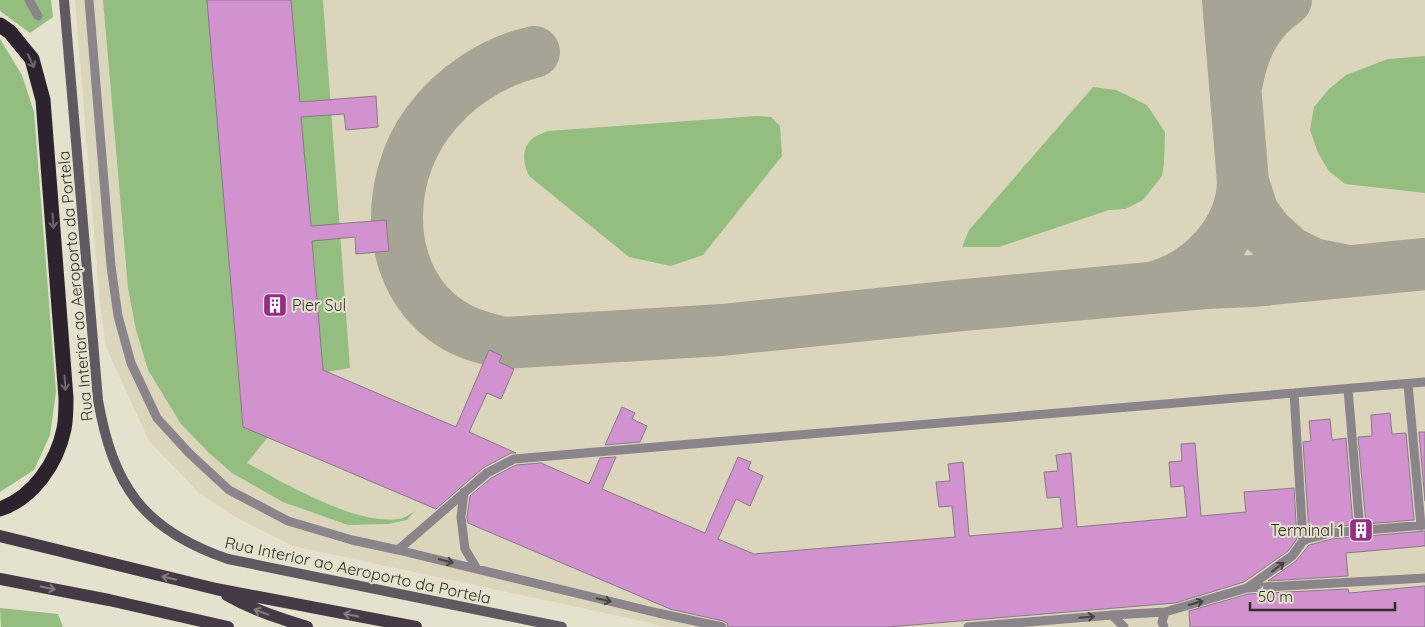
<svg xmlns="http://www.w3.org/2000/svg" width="1425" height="627" viewBox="0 0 1425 627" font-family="Quicksand,sans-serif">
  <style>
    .built { fill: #dbd6bb }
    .green { fill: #94be80 }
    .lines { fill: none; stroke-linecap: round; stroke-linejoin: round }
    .taxiway { stroke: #a6a494; stroke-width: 52 }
    .building { fill: #d292d0; stroke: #877986 }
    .lane { stroke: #8a848b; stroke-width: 9 }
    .secondary { stroke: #615962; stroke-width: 10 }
    .primary { stroke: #453b46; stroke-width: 12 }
    .highway { stroke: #2d232f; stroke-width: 15 }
    .oneway { stroke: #6d6666 }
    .oneway2 { stroke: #46443f }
    .oneway3 { stroke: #857d7c }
    .labels { text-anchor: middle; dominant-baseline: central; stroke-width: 4; stroke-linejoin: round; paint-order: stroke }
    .street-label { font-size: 16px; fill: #2f2e26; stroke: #e4e1cd }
    .poi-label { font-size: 16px; fill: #2f2e26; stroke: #e4e1cd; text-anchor: start }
  </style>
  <rect width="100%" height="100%" fill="#e4e1cd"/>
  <path class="built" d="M75 0H1425V627H663L647 622 293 546 239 519 199 493 149 441 106 347 100 305Z"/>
  <path class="green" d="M0 0H51L53 17 30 33 0 11Z
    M103 0H323L350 368 320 373 247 463C285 483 354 525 398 519 403 519 410 514 415 511L407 520 388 524 348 525 283 502 232 473 209 453 181 424 148 370 136 330 128 288Z
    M0 39 22 75 34 112 56 392 50 435 34 470 0 492Z
    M1425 56V193L1345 184 1329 171 1318 153 1310 130 1314 107 1329 89 1346 75 1388 59Z
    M1093 87 1116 90 1147 105 1165 132 1164 164 1162 176 1143 200 1125 209 1109 210 999 247H962L969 230Z
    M757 116 771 117 780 126 782 156 703 255 671 266 629 257 529 176C523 164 521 147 533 138 537 135 544 133 548 131Z
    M0 608 58 614 63 627H1Z"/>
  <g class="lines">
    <path class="taxiway" d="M1228 0 1243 182 1253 213 1267 232 1289 252 1313 264 1343 270
      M534 52C492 62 454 87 428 122 384 181 383 279 450 323 466 334 485 338 503 343L722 330 964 305 1205 283 1252 281 1425 264
      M1237 82C1243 49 1256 20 1286 0
      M1158 286C1203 273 1242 230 1243 182"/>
  </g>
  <path class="building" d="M207 0H291L300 102 376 96 378 127 346 130 344 114 301 117 311 226 386 220 389 251 356 254 355 237 312 241 323 370 456 427 489 350 502 356 499 362 514 369 501 399 487 393 469 432 516 453H511L483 468 436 509 243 427Z
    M622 407 635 413 632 419 647 426 640 442 605 445Z
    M1390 413 1392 434 1406 433 1414 520 1366 524 1358 437 1372 436 1371 415Z
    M1330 419 1332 440 1346 438 1353 525 1330 527 1309 532 1303 442 1311 441 1309 421Z
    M1419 432H1425V501Z
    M1195 443 1201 516 1246 512 1244 492 1294 488 1297 539 1288 551 1244 582 1175 603 888 627H728L727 623 723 621 670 609 468 523 467 517 470 496 491 478 516 465 541 463 589 484 600 458 616 457 602 489 705 533 738 457 751 462 748 469 763 476 750 506 736 499 718 539 754 554 955 537 952 506 939 507 936 482 950 481 948 464 963 462 969 536 1063 528 1060 497 1047 498 1044 472 1058 471 1056 455 1071 453 1077 527 1187 517 1184 486 1171 487 1169 462 1182 461 1181 444Z
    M1425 531V546L1346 553 1348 576 1268 581 1296 561 1309 545 1332 539Z
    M1425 586V627H1190L1189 611 1248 594 1348 589 1349 593Z"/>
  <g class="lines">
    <path class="lane" d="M29 0 38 16
      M89 0 111 266 118 316 131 363 157 418 189 453 229 490 288 521 352 540 398 550 487 473 514 459 1425 382
      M1408 384 1421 526
      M1348 389 1360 531
      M1294 393 1303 541
      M464 492 461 517 465 549 477 569
      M398 550 658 613 722 627
      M1247 588 1292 556 1303 541 1307 539 1331 533 1425 525
      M1112 615 1165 612
      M968 627 1112 615 1124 627
      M1164 627 1162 622 1165 612 1247 588 1425 578"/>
    <path class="secondary" d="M64 0 98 400C113 486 143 530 228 559L562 627"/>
    <path class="primary" d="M0 536 216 589 416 627
      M0 579 109 600 228 627
      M227 595C253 610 279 618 307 627"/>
    <path class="highway" d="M0 25 10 32 32 59 43 100 66 398C66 408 66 419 64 429 57 463 33 498 0 509"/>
  </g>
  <defs><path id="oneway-shaft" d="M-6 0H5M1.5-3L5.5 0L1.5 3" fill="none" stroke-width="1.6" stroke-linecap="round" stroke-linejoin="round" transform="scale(1.25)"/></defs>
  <g class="oneway">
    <use href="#oneway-shaft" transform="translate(31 61) rotate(65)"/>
    <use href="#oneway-shaft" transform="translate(53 221) rotate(86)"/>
    <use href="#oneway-shaft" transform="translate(65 383) rotate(86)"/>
  </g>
  <g class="oneway2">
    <use href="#oneway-shaft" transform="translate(446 561) rotate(13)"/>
    <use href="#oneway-shaft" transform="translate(1278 567) rotate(-37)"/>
    <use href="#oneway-shaft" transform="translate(604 600) rotate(14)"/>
    <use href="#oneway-shaft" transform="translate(1196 603) rotate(-16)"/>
    <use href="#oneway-shaft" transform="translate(1087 617) rotate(-5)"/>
  </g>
  <g class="oneway3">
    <use href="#oneway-shaft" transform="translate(169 578) rotate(-166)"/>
    <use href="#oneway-shaft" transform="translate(48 588) rotate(11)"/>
    <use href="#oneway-shaft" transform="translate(261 612) rotate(-159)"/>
    <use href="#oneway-shaft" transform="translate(351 615) rotate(-169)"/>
  </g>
  <defs>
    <symbol id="building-square" viewBox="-11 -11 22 22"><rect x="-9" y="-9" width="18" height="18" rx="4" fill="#982a8a" stroke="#e4e1cd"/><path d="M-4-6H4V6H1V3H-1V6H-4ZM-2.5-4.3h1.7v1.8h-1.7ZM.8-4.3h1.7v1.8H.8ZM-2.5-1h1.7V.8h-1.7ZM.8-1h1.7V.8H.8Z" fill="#fff"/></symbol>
  </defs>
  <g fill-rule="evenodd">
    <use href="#building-square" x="261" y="291" width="28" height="28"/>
    <use href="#building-square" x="1347" y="516" width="28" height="28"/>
  </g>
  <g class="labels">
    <g class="street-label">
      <text transform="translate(75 286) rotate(-95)">Rua Interior ao Aeroporto da Portela</text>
      <text transform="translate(358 570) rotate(12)">Rua Interior ao Aeroporto da Portela</text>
    </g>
    <g class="poi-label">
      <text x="292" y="305">Pier Sul</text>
      <text x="1344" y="530" text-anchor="end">Terminal 1</text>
    </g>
  </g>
  <path d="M1250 602v8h145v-8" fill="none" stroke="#2f2e26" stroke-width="2.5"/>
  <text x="1258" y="602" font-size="15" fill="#2f2e26" stroke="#e4e1cd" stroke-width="4" paint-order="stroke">50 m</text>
</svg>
